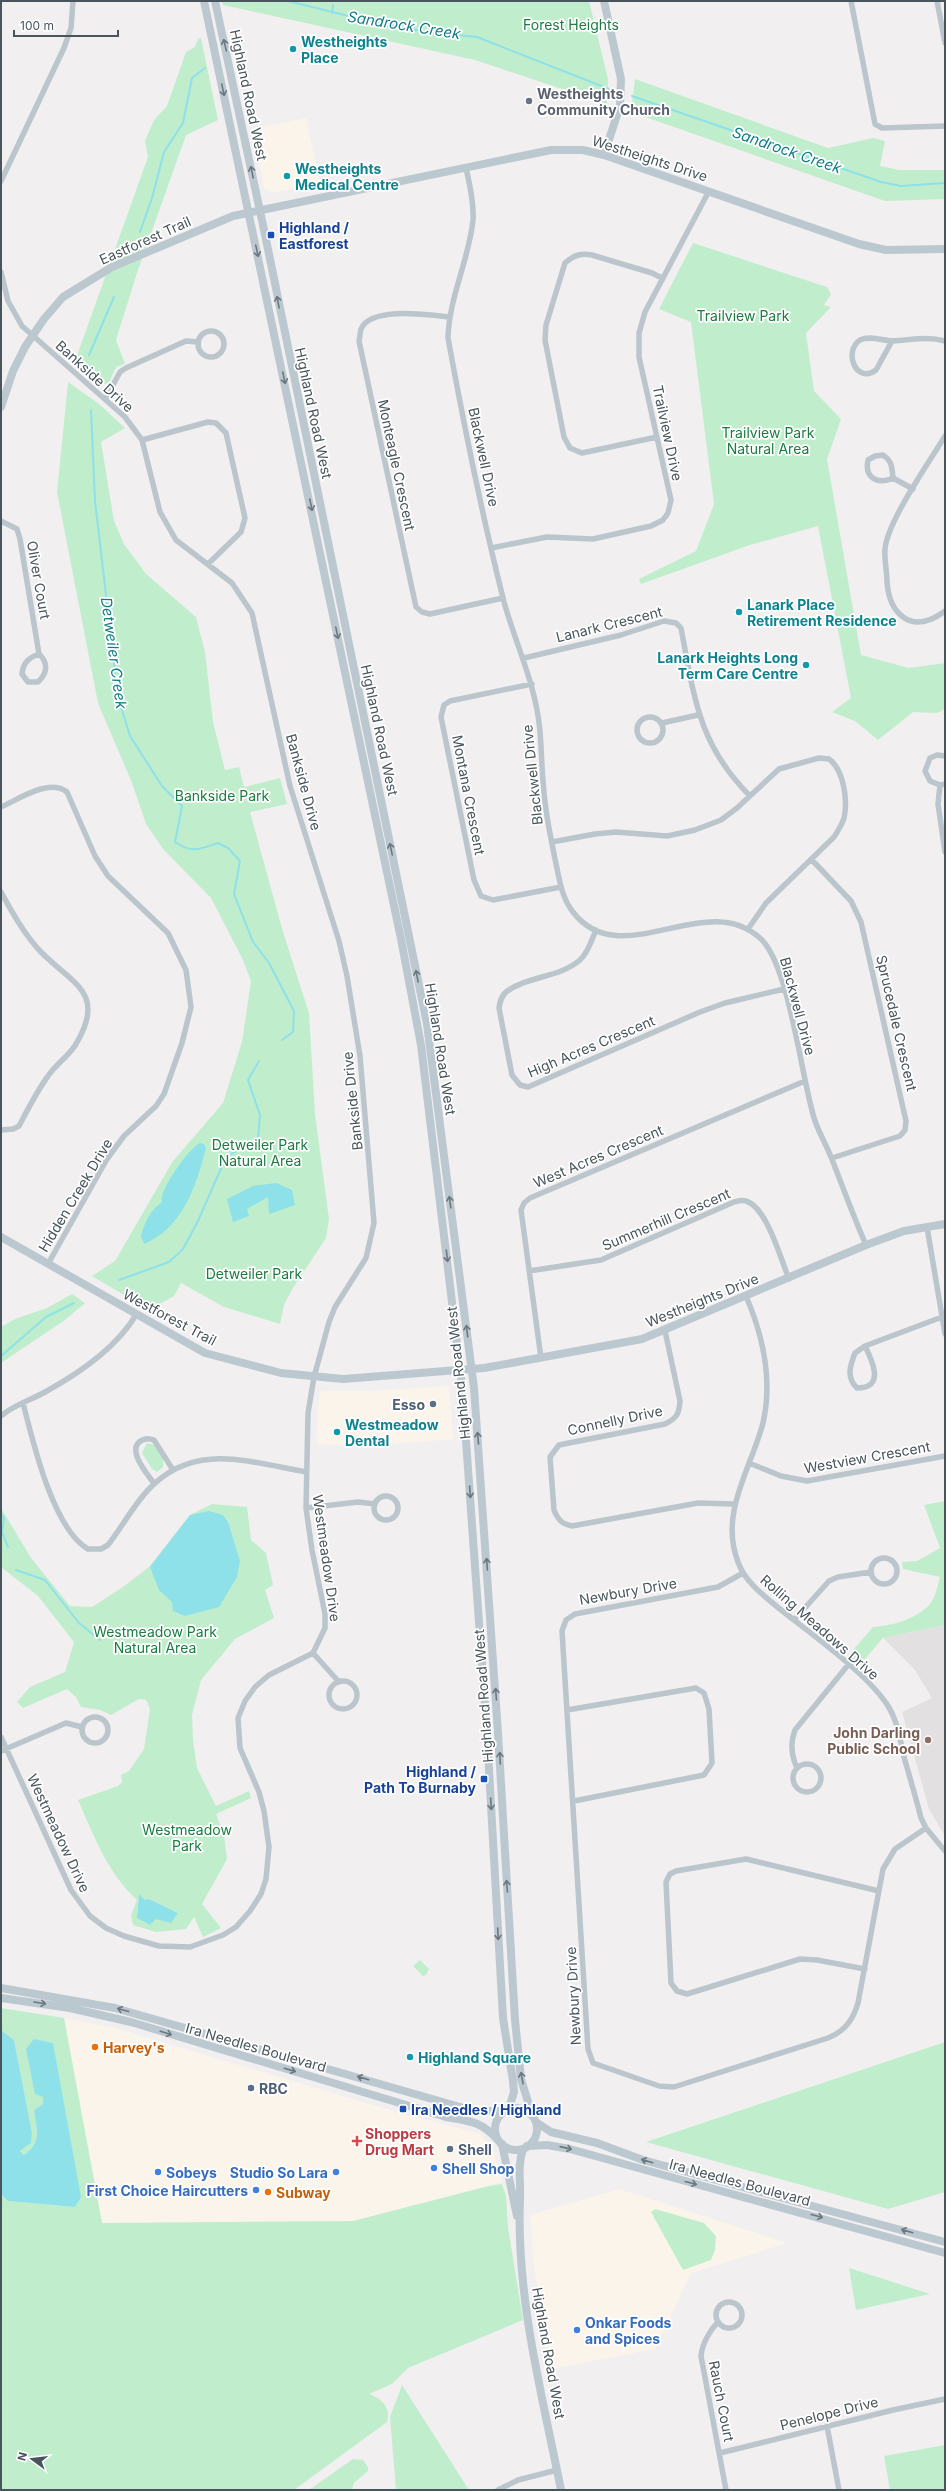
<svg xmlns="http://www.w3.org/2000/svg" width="946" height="2491" viewBox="0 0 946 2491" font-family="Inter,sans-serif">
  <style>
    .commercial { fill: #fbf4ea }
    .education { fill: #e3e0e1 }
    .green { fill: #c0eecc; fill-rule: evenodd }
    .water { fill: #8ee0e9 }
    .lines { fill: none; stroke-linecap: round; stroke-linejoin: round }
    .stream { stroke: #8ee0e9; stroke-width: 2 }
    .street { stroke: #bbc5cc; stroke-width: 5.5 }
    .secondary { stroke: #bcc8d0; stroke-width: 8 }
    .oneway { stroke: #6b787f }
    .culture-dot { fill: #0f9aa8; stroke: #fff; stroke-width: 1.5 }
    .worship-dot { fill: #6b7280; stroke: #fff; stroke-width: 1.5 }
    .transit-dot { fill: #1a4fb4; stroke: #fff; stroke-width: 1.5 }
    .service-dot { fill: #5c6f8a; stroke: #fff; stroke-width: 1.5 }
    .education-dot { fill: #8d6e63; stroke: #fff; stroke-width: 1.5 }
    .food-dot { fill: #e8710a; stroke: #fff; stroke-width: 1.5 }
    .health-dot { fill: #e0444e; stroke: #fff; stroke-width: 1.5 }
    .shop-dot { fill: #3f7fe0; stroke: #fff; stroke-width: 1.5 }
    .labels { text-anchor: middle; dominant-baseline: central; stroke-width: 3.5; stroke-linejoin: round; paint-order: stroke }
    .park-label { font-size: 14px; fill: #1a7c41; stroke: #fff }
    .culture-label { font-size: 14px; font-weight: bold; fill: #0d838f; stroke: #fff; text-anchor: start }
    .worship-label { font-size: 14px; font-weight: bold; fill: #5b616d; stroke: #fff; text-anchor: start }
    .street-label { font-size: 14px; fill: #48555c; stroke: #fff }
    .transit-label { font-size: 14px; font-weight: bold; fill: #164399; stroke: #fff; text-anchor: start }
    .service-label { font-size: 14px; font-weight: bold; fill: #4e5e75; stroke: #fff; text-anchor: start }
    .education-label { font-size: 14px; font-weight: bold; fill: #785e54; stroke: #fff; text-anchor: end }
    .food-label { font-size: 14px; font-weight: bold; fill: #c56008; stroke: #fff; text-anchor: start }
    .health-label { font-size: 14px; font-weight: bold; fill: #be3a42; stroke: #fff; text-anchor: start }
    .shop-label { font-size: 14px; font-weight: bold; fill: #366cbe; stroke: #fff; text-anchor: start }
    .water-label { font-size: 15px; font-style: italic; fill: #117c88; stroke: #fff }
  </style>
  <rect width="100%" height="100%" fill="#f2eff0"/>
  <path class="commercial" d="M306 118 320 183 272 193 264 188 253 129Z
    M449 1386 453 1439 370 1446 317 1444 318 1407 320 1394 323 1391H367Z
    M64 2018 115 2028 396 2112 481 2134 494 2153 502 2182 353 2221 102 2223Z
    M619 2189 787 2243 691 2273 655 2349 551 2369 534 2267 530 2215Z"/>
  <path class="education" d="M945 1625V1836L929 1809 902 1712 932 1698 915 1670 883 1638Z"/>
  <path class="green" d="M222 1H589L608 79 607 104 475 60 223 5Z
    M201 38 218 120 186 135 136 276 116 340 125 364 116 367 109 383 98 385 74 364 148 157 145 141 154 120 167 106 186 52 195 47 198 39Z
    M635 79 828 148 873 138 885 141 880 166 900 170H945V199L885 201 631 112Z
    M693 243 827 287 831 294 824 305 831 307 806 333 814 391 841 419 827 459 861 655 909 668 945 663V709L937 713 913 712 878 740 855 721 832 712 851 698 818 526 750 545 641 584 639 579 696 551 714 504 691 322 659 309Z
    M68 382 99 404 125 428 101 442 114 521 124 544 146 574 196 617 205 652 213 722 225 770 239 767 244 787 280 778 287 804 250 812 283 932 309 1013 315 1114 329 1219 326 1238 293 1288 284 1305 280 1324 224 1307 181 1283 174 1296 149 1310 92 1276 115 1261 173 1161 223 1103 242 1042 251 981 243 960 211 898 163 849 146 824 132 783 98 703 57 492Z
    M72 1294 85 1303 65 1320 1 1363V1327L15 1319 47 1308Z
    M147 1443 155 1445 163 1459V1467L157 1472 152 1469 142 1453Z
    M945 1501V1625L883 1638 859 1666 848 1656 873 1627C892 1626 917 1619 930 1604 935 1598 938 1585 940 1577L903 1569 902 1562 917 1561 940 1548 924 1505Z
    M212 1504 247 1507 251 1540 266 1553 273 1585 265 1590 274 1618 235 1639 201 1680 192 1715 193 1740 197 1768 216 1806 249 1791 251 1798 216 1814 224 1835 227 1859 202 1904 221 1928 203 1937 194 1917 186 1929 156 1932 133 1925 131 1915 137 1900C107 1872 94 1836 78 1800L118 1786 122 1782 121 1775 129 1771 144 1749 150 1709 146 1700 139 1699 111 1715 100 1710 81 1707 76 1697 67 1689 23 1708 17 1702 30 1687 65 1672 74 1642 38 1596 1 1567V1508L31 1558 70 1606 92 1607 123 1587 149 1567 190 1515ZM139 1895 145 1901 149 1899 178 1913 156 1918 150 1925 137 1918Z
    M420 1960 429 1969 426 1975 423 1976 413 1966Z
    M1 2008 64 2018 102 2223 353 2221 489 2186 502 2184 506 2196 508 2227 523 2320 408 2368 392 2384 369 2394C380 2397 392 2408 387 2422L294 2490H1V2194L8 2201 75 2207 43 2097V2104L34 2110C36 2130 43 2141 24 2155L20 2151 31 2143 32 2133 14 2040 1 2030Z
    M945 2042V2192L888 2209 646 2142Z
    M655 2209 704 2223 716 2236 715 2250 711 2260 683 2270 651 2212Z
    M849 2268 930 2294 856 2310Z
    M402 2385 469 2490H396L390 2417Z
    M945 2445V2490H890L884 2456Z
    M353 2459 363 2460 368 2467V2471L354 2483 352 2490H309Z"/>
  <path class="water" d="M200 1143 204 1144 206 1148C196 1186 183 1228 144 1244L141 1236C145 1221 150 1211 162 1202 158 1191 190 1147 200 1143Z
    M276 1183 292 1190 295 1205 269 1214 268 1197 247 1209 249 1216 233 1222 227 1199 253 1186Z
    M209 1511 223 1515 228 1522 240 1561 237 1577 219 1607 185 1616 173 1611 172 1602 159 1590 150 1567 190 1515Z
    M139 1894 145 1900 149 1899 178 1913 171 1923 156 1919 150 1925 137 1918Z
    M1 2030 14 2040 32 2133 31 2143 20 2151 24 2155C43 2142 36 2129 34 2110L43 2104V2097L35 2094 26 2049 34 2039 53 2043 81 2197 75 2207 8 2201 1 2194Z"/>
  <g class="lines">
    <path class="stream" d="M288 1 377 23 427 32 477 37 609 89
      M332 13 333 5
      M632 96 881 182 901 186 945 183
      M140 232 152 198 164 152 183 123 192 78 205 68
      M89 355 114 297
      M91 410 95 501 118 697 130 736 162 786 182 806 175 842C192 854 200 849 218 843L228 848 240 861 234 894 253 942 269 963 294 1011 293 1032 282 1040
      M119 1280 169 1262 183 1249 198 1221 226 1157 258 1139 260 1115 248 1080 259 1061
      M1 1356 46 1317 74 1303
      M1 1514 4 1518 2 1532 8 1547
      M16 1570 45 1580 79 1623 100 1640"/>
    <path class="street" d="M851 1 875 124 882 128 945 126
      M937 1 945 43
      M466 168C470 185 474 203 473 220 469 260 449 297 448 338 464 426 482 515 504 602 516 645 536 685 540 731 542 757 542 784 546 809 548 826 552 843 555 859 559 877 561 897 573 912 621 975 706 887 761 939 790 967 801 1078 815 1121 820 1135 828 1148 833 1162 844 1190 854 1218 866 1245
      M1 181 64 48 71 28 73 1
      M1 272 8 301 22 326 125 417 142 440 160 512 176 540 232 583 252 613 290 786 339 941 347 976 360 1056 374 1223 366 1258 335 1307 329 1322 314 1377 308 1413 306 1508 312 1550 325 1614V1628L313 1653 269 1675 255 1687 245 1701 238 1718 240 1748 259 1792 264 1811 269 1847 266 1879 261 1894 250 1911 236 1927 223 1935 190 1947 159 1946 124 1936 106 1928 90 1916 71 1890 1 1737
      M449 317C429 315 371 306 361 329 360 332 360 338 359 341L416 607 422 612 430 614 503 598
      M198 344a13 13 0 1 1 26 0a13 13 0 1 1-26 0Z
      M892 341 876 370C856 385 843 351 860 340 870 335 883 341 893 341 911 340 927 336 945 341
      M106 398 120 372 126 368 186 341 198 342
      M945 436C930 461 887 522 885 549 884 559 887 571 887 582 888 595 892 609 903 617 917 627 933 620 945 611
      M657 437 582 453 570 448 564 437 545 340 546 325 565 263C574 255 581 253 592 255L652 273 662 278
      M142 440 208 422 216 423 226 433 245 518 241 532 208 564
      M883 455C892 461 892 467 893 478 878 485 864 478 868 460L875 456Z
      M893 478 913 489
      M1 521 17 529 20 539 39 654C48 662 48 673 38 682H28L22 674C23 663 28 658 39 654
      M491 548 547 537 593 539 651 526 663 520 668 513 671 500 639 357V333L645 312 709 191
      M524 658 621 635 664 621 676 623 681 628C694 696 698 744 750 796
      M532 684 450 701 444 705 441 717 474 880 481 896 493 900 561 887
      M637 730a13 13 0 1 1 26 0a13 13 0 1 1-26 0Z
      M662 723 698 715
      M945 756 937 755 930 758 925 771 930 781 940 785 945 784
      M940 785 938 804 945 852
      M1 807C19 799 49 778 67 792L95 856 108 876 168 933 186 970 191 1007 182 1043 164 1094 156 1106 124 1136 107 1159 48 1264
      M552 842 595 834 616 832 667 836 695 830 721 820 737 808 779 769 819 758 829 759C844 770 848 801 844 818 842 825 838 831 834 837L766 903 748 929
      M812 860 851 901 861 922 906 1121 905 1130 900 1136 832 1158
      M1 892C12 912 24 934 40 951 72 984 107 992 76 1044 69 1056 56 1064 48 1076 37 1091 28 1109 19 1126L13 1129 1 1130
      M596 930C592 939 588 953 580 960 559 978 527 976 506 992 501 996 500 1002 499 1008L512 1075 520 1085 528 1087 700 1012 725 1003 784 989
      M927 1227 945 1334
      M529 1271 601 1260 734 1202C738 1201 743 1200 746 1201 767 1207 781 1260 789 1279
      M746 1296C763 1336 773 1380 763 1423 751 1469 719 1513 738 1562 745 1582 764 1596 780 1609 811 1634 864 1671 886 1703 897 1718 900 1739 904 1757 910 1778 916 1798 921 1818L926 1828 945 1851
      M665 1331 680 1401C679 1414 677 1418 665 1424L559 1445 550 1457 554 1510C558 1520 562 1524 572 1526L698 1503 734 1504
      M865 1346C873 1362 885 1388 857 1388 846 1377 850 1366 855 1353L865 1346 942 1317
      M541 1358 521 1210 524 1203 530 1198 805 1081
      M23 1403C33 1442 53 1529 88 1549H101L108 1545C122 1527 133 1506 148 1490 193 1441 249 1462 306 1472
      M1 1416C14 1405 31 1400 45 1392 78 1374 116 1348 136 1315
      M749 1463 781 1476 807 1481 945 1456
      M154 1484C148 1474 128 1453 139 1442 144 1438 149 1438 154 1440L173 1470
      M374 1508a12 12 0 1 1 24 0a12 12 0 1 1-24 0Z
      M306 1508 358 1502 375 1504
      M871 1571a13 13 0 1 1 26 0a13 13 0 1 1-26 0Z
      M743 1573 718 1587 575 1614 566 1620 562 1631 588 2049 593 2063 659 2086 674 2087 828 2038C845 2031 853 2020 858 2003L883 1869 895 1849 926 1828
      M794 1620 829 1581 838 1577 871 1572
      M313 1653 339 1682
      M329 1695a14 14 0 1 1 28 0a14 14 0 1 1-28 0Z
      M567 1710 696 1688 704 1693 709 1709 712 1763 704 1775 574 1801
      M82 1730a13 13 0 1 1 26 0a13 13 0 1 1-26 0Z
      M1 1751 66 1723 82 1727
      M793 1778a14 14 0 1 1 28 0a14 14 0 1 1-28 0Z
      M797 1768C791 1755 790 1743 795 1730L848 1665
      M865 1969 817 1960 800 1959 687 1994 677 1991 671 1983 666 1882 670 1874 676 1871 746 1859 879 1891
      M716 2315a13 13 0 1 1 26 0a13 13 0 1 1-26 0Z
      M718 2322C710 2330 702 2344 701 2356L726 2490
      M827 2426 839 2490
      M720 2453 893 2410 945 2399
      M498 2490 518 2480 557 2470"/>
    <path class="secondary" d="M204 1 401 939 421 1045 462 1385 487 1734 503 2018 513 2081 514 2092 509 2108
      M215 1 263 225 427 1024 474 1388 498 1733 515 2020 521 2079 532 2115
      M604 1 621 79 620 106 604 155
      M1 407 13 371 25 347 44 319 63 297 112 267 233 216 551 150H583L604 155 859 244 886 250 945 249
      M1 1237 205 1353 281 1373 343 1379 484 1368 642 1339 866 1245 904 1231 945 1224
      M1 1988 115 2008 474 2111H503
      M1 1998 70 2008 131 2022 446 2117C469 2121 481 2121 497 2139
      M495 2129a21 21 0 1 1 42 0a21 21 0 1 1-42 0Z
      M536 2122 551 2132 597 2143 643 2160 945 2242
      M502 2144 517 2216
      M527 2146 547 2145 570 2149 945 2253
      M523 2149C517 2167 521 2181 520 2199 516 2298 542 2394 561 2490"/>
  </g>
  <defs><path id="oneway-shaft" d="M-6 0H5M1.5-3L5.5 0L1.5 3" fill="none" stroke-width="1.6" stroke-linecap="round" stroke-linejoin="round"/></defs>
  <g class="oneway">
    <use href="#oneway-shaft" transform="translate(225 45) rotate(-103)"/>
    <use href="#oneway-shaft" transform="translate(223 90) rotate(78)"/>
    <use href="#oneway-shaft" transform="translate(252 172) rotate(-102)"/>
    <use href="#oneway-shaft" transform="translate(257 251) rotate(78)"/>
    <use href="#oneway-shaft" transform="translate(278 302) rotate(-101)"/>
    <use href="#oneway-shaft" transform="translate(284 378) rotate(78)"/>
    <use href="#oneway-shaft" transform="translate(311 505) rotate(78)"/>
    <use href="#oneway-shaft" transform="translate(337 633) rotate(78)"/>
    <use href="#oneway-shaft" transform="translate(391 849) rotate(-102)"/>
    <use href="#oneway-shaft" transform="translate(417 976) rotate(-101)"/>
    <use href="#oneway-shaft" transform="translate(450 1202) rotate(-98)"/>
    <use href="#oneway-shaft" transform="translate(447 1256) rotate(83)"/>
    <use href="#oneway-shaft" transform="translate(467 1331) rotate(-97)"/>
    <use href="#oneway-shaft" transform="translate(478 1438) rotate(-95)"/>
    <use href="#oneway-shaft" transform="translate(470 1492) rotate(86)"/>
    <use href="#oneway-shaft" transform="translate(487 1564) rotate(-94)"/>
    <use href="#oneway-shaft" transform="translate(496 1694) rotate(-94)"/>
    <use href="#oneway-shaft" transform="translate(500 1758) rotate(-93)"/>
    <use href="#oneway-shaft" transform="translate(491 1804) rotate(87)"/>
    <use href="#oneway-shaft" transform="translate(507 1886) rotate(-94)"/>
    <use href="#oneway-shaft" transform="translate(498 1934) rotate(87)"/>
    <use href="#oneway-shaft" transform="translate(40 2003) rotate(9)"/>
    <use href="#oneway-shaft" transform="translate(123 2010) rotate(-165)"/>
    <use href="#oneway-shaft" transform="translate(166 2033) rotate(18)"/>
    <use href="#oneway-shaft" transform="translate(290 2070) rotate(16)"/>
    <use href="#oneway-shaft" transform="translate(363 2078) rotate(-164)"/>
    <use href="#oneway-shaft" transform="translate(522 2078) rotate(-100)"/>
    <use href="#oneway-shaft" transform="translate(566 2148) rotate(13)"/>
    <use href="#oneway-shaft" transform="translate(647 2161) rotate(-164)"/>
    <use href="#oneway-shaft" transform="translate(691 2183) rotate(15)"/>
    <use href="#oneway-shaft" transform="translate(817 2216) rotate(15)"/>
    <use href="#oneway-shaft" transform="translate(907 2231) rotate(-164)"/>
  </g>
  <g class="culture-dot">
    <circle cx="293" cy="49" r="4"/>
    <circle cx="287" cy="176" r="4"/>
    <circle cx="739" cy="612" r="4"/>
    <circle cx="806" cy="665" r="4"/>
    <circle cx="337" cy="1432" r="4"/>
    <circle cx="410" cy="2057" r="4"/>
  </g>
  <circle class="worship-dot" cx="529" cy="101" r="4"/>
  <g class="transit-dot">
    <rect x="267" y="231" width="8" height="8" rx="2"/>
    <rect x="480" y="1775" width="8" height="8" rx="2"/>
    <rect x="399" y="2105" width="8" height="8" rx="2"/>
  </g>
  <g class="service-dot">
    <circle cx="433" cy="1404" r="4"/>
    <circle cx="251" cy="2088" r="4"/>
    <circle cx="450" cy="2149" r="4"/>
  </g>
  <circle class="education-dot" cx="928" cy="1740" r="4"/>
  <g class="food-dot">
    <circle cx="95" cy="2047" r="4"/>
    <circle cx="268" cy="2192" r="4"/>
  </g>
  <path class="health-dot" d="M355 2135h4v4h4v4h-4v4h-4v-4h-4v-4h4z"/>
  <g class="shop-dot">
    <circle cx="434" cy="2168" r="4"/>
    <circle cx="158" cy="2172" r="4"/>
    <circle cx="336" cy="2172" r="4"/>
    <circle cx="256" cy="2190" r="4"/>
    <circle cx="577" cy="2330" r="4"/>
  </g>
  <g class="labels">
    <g class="park-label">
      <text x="571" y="24">Forest Heights</text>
      <text x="743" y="315">Trailview Park</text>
      <text x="768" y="432">Trailview Park<tspan x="768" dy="16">Natural Area</tspan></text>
      <text x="222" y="795">Bankside Park</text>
      <text x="260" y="1144">Detweiler Park<tspan x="260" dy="16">Natural Area</tspan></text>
      <text x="254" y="1273">Detweiler Park</text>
      <text x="155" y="1631">Westmeadow Park<tspan x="155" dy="16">Natural Area</tspan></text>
      <text x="187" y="1829">Westmeadow<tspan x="187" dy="16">Park</tspan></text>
    </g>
    <g class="culture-label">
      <text x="301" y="41">Westheights<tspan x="301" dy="16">Place</tspan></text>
      <text x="295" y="168">Westheights<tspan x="295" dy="16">Medical Centre</tspan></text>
      <text x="747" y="604">Lanark Place<tspan x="747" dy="16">Retirement Residence</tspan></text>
      <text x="798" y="657" text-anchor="end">Lanark Heights Long<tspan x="798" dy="16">Term Care Centre</tspan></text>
      <text x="345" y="1424">Westmeadow<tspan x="345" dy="16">Dental</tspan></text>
      <text x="418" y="2057">Highland Square</text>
    </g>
    <g class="worship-label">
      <text x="537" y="93">Westheights<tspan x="537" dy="16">Community Church</tspan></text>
    </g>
    <g class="street-label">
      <text transform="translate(249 95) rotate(78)">Highland Road West</text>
      <text transform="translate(650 158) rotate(18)">Westheights Drive</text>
      <text transform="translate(145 240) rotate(-24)">Eastforest Trail</text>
      <text transform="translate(95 376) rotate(42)">Bankside Drive</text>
      <text transform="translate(314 413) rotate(78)">Highland Road West</text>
      <text transform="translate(668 433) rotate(78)">Trailview Drive</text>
      <text transform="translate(484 457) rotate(78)">Blackwell Drive</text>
      <text transform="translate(397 465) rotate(78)">Monteagle Crescent</text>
      <text transform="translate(39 580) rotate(80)">Oliver Court</text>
      <text transform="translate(609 624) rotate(-14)">Lanark Crescent</text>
      <text transform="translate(380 730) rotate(78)">Highland Road West</text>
      <text transform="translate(532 775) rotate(-96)">Blackwell Drive</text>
      <text transform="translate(304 782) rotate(75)">Bankside Drive</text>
      <text transform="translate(469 795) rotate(79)">Montana Crescent</text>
      <text transform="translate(798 1006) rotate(75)">Blackwell Drive</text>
      <text transform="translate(897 1023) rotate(77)">Sprucedale Crescent</text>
      <text transform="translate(591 1046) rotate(-23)">High Acres Crescent</text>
      <text transform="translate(441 1049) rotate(81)">Highland Road West</text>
      <text transform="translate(352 1101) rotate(-96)">Bankside Drive</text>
      <text transform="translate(598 1156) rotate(-23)">West Acres Crescent</text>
      <text transform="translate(75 1195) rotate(-59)">Hidden Creek Drive</text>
      <text transform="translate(666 1219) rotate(-23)">Summerhill Crescent</text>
      <text transform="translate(702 1300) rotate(-22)">Westheights Drive</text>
      <text transform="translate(170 1317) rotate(28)">Westforest Trail</text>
      <text transform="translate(458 1373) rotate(-96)">Highland Road West</text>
      <text transform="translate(615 1420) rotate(-12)">Connelly Drive</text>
      <text transform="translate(867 1457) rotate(-10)">Westview Crescent</text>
      <text transform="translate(327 1558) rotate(82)">Westmeadow Drive</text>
      <text transform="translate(628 1591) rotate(-10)">Newbury Drive</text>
      <text transform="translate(820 1627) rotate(41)">Rolling Meadows Drive</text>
      <text transform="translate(483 1696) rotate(-94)">Highland Road West</text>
      <text transform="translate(59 1833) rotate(65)">Westmeadow Drive</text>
      <text transform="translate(573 1996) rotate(-93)">Newbury Drive</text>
      <text transform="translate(256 2047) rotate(16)">Ira Needles Boulevard</text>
      <text transform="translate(740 2182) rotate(15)">Ira Needles Boulevard</text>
      <text transform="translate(549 2353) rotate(80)">Highland Road West</text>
      <text transform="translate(722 2401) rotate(79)">Rauch Court</text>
      <text transform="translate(829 2413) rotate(-14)">Penelope Drive</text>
    </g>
    <g class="transit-label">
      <text x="279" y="227">Highland /<tspan x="279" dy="16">Eastforest</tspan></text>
      <text x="476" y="1771" text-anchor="end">Highland /<tspan x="476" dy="16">Path To Burnaby</tspan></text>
      <text x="411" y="2109">Ira Needles / Highland</text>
    </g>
    <g class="service-label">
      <text x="425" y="1404" text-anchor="end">Esso</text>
      <text x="259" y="2088">RBC</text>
      <text x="458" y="2149">Shell</text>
    </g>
    <g class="education-label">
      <text x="920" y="1732">John Darling<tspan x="920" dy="16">Public School</tspan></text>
    </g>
    <g class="food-label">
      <text x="103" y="2047">Harvey's</text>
      <text x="276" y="2192">Subway</text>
    </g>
    <g class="health-label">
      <text x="365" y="2133">Shoppers<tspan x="365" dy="16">Drug Mart</tspan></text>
    </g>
    <g class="shop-label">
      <text x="442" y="2168">Shell Shop</text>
      <text x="166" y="2172">Sobeys</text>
      <text x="328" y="2172" text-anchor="end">Studio So Lara</text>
      <text x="248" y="2190" text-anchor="end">First Choice Haircutters</text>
      <text x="585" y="2322">Onkar Foods<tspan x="585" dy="16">and Spices</tspan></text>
    </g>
    <g class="water-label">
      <text transform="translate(404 25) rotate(9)">Sandrock Creek</text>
      <text transform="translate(787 150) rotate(19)">Sandrock Creek</text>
      <text transform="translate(114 653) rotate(82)">Detweiler Creek</text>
    </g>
  </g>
  <rect width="946" height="2491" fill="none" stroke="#48555c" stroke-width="4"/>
  <g transform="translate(32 2459) rotate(285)" stroke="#ffffff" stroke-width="3" paint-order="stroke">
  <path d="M0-3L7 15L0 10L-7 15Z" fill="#48555c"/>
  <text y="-6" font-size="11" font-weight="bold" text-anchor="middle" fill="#48555c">N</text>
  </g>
  <path d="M14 30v6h104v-6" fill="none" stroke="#48555c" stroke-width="2"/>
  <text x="20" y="30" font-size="12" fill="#48555c" stroke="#ffffff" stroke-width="3" paint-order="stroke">100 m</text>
</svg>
